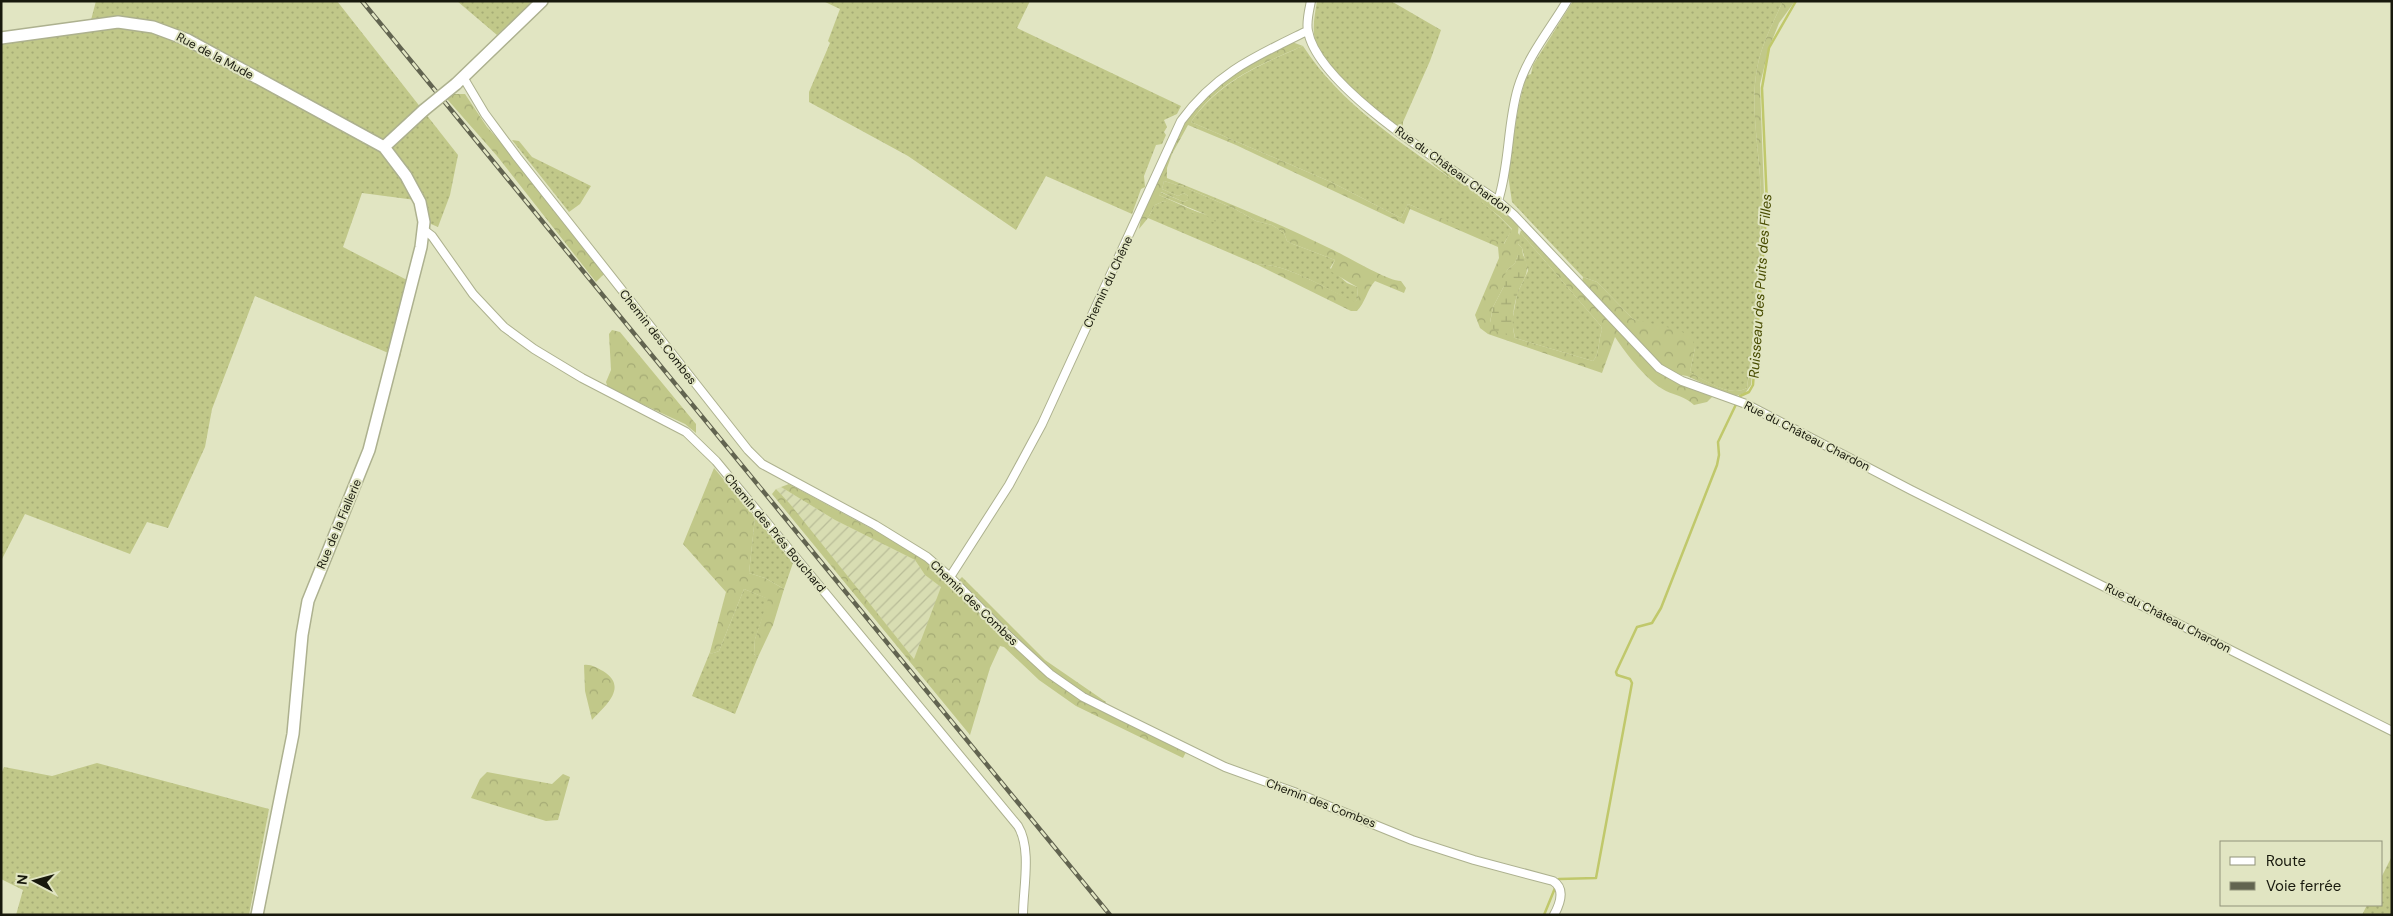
<svg xmlns="http://www.w3.org/2000/svg" width="2393" height="916" viewBox="0 0 2393 916" font-family="'DM Sans',sans-serif">
  <style>
    .industrial { fill: url(#industrial-furrows) }
    .grass { fill: url(#grass-dots) }
    .forest { fill: url(#forest-crowns) }
    .wetland { fill: url(#wetland-marsh) }
    .lines { fill: none; stroke-linecap: round; stroke-linejoin: round }
    .stream { stroke: #c0c86b; stroke-width: 2.5 }
    .street-casing { stroke: #adb18f; stroke-width: 10 }
    .secondary-casing { stroke: #adb18f; stroke-width: 14 }
    .street { stroke: #fff; stroke-width: 8 }
    .secondary { stroke: #fff; stroke-width: 11 }
    .rail-casing { stroke: #626450; stroke-width: 4.5 }
    .rail { stroke: #e1e5c2; stroke-width: 2.5; stroke-dasharray: 8; stroke-linecap: butt }
    .secondary-bridge-casing { stroke: #adb18f; stroke-width: 14; stroke-linecap: butt }
    .secondary-bridge { stroke: #fff; stroke-width: 11 }
    .labels { text-anchor: middle; dominant-baseline: central; stroke-width: 4; stroke-linejoin: round; paint-order: stroke }
    .street-label { font-size: 12px; fill: #18190d; stroke: #e1e5c2 }
    .water-label { font-size: 14px; font-style: italic; fill: #484c01; stroke: #e1e5c2 }
  </style>
  <defs>
    <pattern id="industrial-furrows" width="10" height="10" patternUnits="userSpaceOnUse" patternTransform="scale(1.25)"><rect width="10" height="10" fill="#d8ddb2"/><path d="M-1 1l2-2M0 10L10 0M9 11l2-2" fill="none" stroke="#b9bd98"/></pattern>
    <pattern id="grass-dots" width="8" height="8" patternUnits="userSpaceOnUse" patternTransform="scale(1.25)"><rect width="8" height="8" fill="#c1c889"/><path d="M2 2h.1M6 6h.1" fill="none" stroke="#a5ab75" stroke-width="1.8" stroke-linecap="round"/></pattern>
    <pattern id="forest-crowns" width="20" height="18" patternUnits="userSpaceOnUse" patternTransform="scale(1.25)"><rect width="20" height="18" fill="#c1c889"/><path d="M2 6a3 3 0 1 1 6 0M12 15a3 3 0 1 1 6 0" fill="none" stroke="#a5ab75"/></pattern>
    <pattern id="wetland-marsh" width="20" height="14" patternUnits="userSpaceOnUse" patternTransform="scale(1.25)"><rect width="20" height="14" fill="#c1c889"/><path d="M1 5h8M5 5V1M11 12h8M15 12V8" fill="none" stroke="#a5ab75"/></pattern>
  </defs>
  <rect width="100%" height="100%" fill="#e1e5c2"/>
  <path class="industrial" d="M781 487 835 520 915 560 925 575 942 587 915 660 776 489Z"/>
  <path class="grass" d="M96 1H337L458 155 450 195 438 227 431 224 423 201 362 193 343 247 407 280 393 340 403 342 400 358 255 296 212 409 205 447 168 528 147 522 130 554 25 514 1 561V35L91 20Z
    M457 1H533L497 35Z
    M823 1H1030L1017 28 1181 106 1177 114 1164 120 1167 127 1164 132 1166 135 1162 144 1156 145 1144 176 1145 187 1141 189 1132 214 1046 176 1016 230 908 156 809 102V92L830 43 828 41 840 9Z
    M1317 1H1391L1441 30 1430 61 1403 122V131C1376 110 1324 75 1315 40 1312 27 1315 14 1317 1Z
    M1573 1H1783C1773 23 1761 45 1757 69 1749 110 1762 162 1761 206 1760 267 1755 327 1747 388 1730 398 1704 380 1690 372L1695 348 1655 326 1633 319 1597 282 1583 277 1512 202 1508 175 1510 159 1518 109 1526 76 1531 74 1533 65Z
    M1303 46C1341 105 1401 142 1457 183 1476 197 1495 211 1512 230L1503 245 1408 204 1401 218 1331 182 1191 122C1218 82 1261 64 1303 46Z
    M512 140 519 141 532 157 591 186 580 204 569 212Z
    M1164 181 1184 187 1235 209 1256 221 1272 225 1284 233 1287 241 1293 244 1335 260 1330 268 1347 283 1357 287 1358 298 1355 303C1333 292 1281 261 1258 265L1148 218 1155 205 1164 201 1207 215 1159 195 1160 192 1184 202 1188 200V196L1184 193 1178 196 1162 189Z
    M1520 232 1601 326 1602 330C1598 340 1600 354 1593 361L1515 338 1512 322 1514 311 1517 294 1528 271 1522 248 1518 244Z
    M755 517 793 563 784 589 765 578 749 573Z
    M744 589 769 599 755 639 754 654 758 657 735 714 692 696 710 652 711 654 719 651Z
    M97 763 269 809 249 915H16L23 890 1 879V774L4 767 52 776Z
    M2392 856V915H2362L2367 905H2382V876Z"/>
  <path class="forest" d="M1783 1H1795L1779 23 1769 48 1760 84 1765 223 1751 385 1745 393 1733 397 1687 376 1675 374 1658 363 1582 282 1583 277 1597 282 1633 319 1679 330 1692 338 1695 348 1690 372C1705 380 1730 398 1747 388 1756 328 1760 267 1761 206 1762 161 1749 111 1757 69 1761 45 1773 23 1783 1Z
    M1292 42 1303 46C1261 64 1217 82 1191 122L1331 182 1401 218 1408 204 1504 244 1512 229 1499 216 1435 166 1431 162 1434 161 1519 223 1518 233 1521 237 1518 244 1522 248 1523 255H1518L1515 263 1507 270 1504 286 1493 307 1490 322 1515 338 1593 361C1600 354 1598 340 1602 330L1601 326 1520 232 1523 229 1658 372 1714 395 1707 402 1694 405C1684 396 1677 396 1666 391 1648 382 1626 354 1615 337L1602 373 1488 334 1480 328 1475 315 1499 258 1498 247 1410 209 1404 224 1236 145 1188 125 1172 154 1167 168V178C1221 200 1276 222 1329 248 1345 255 1387 281 1401 281L1406 288 1404 293 1375 281C1367 290 1365 303 1357 311H1351L1258 265C1281 261 1333 292 1355 302L1358 298 1357 287 1330 271 1335 260 1293 244 1287 241 1284 233 1272 225 1256 221 1235 209 1184 187 1164 181 1162 189 1178 196 1184 193 1188 196V200L1184 202 1161 192 1159 195 1219 222 1218 224 1164 201 1155 205 1148 218 1139 229 1141 219C1160 174 1177 122 1213 89 1236 68 1266 56 1292 42Z
    M454 94H465L487 127 507 149 604 274 596 282 497 156 447 99Z
    M612 330 620 332 696 424V433L685 424 608 388 606 382 611 370 609 334Z
    M714 468 755 517 749 573 765 578 784 589 773 625 758 657 754 654 755 639 768 599 744 589 719 651 711 654 710 652 726 592 683 544Z
    M789 484 920 555 953 586 962 577 1045 660 1106 702 1102 711 1186 752 1183 758 1076 706 1039 680 1004 647 1000 646 990 668 970 735 772 494 776 489 790 504 914 659 941 587 925 575 915 560 835 520 781 487Z
    M584 665C591 664 597 668 603 671 629 687 605 706 592 720L585 691Z
    M487 772 552 784 563 774 570 777 558 820 546 821 471 798 480 779Z"/>
  <path class="wetland" d="M1518 255H1523C1533 271 1522 280 1517 295 1513 309 1511 324 1515 338L1494 330 1490 323 1493 307 1504 286V277L1507 270 1515 263Z"/>
  <g class="lines">
    <path class="stream" d="M1559 879 1596 878 1632 683 1630 679 1617 675 1616 672 1637 627 1652 623 1661 608 1717 465 1719 455 1718 442 1740 396 1749 392 1753 385 1767 205 1762 88 1769 48 1796 1
      M1544 915 1555 888"/>
    <defs>
      <path id="street" d="M1311 1C1309 11 1306 22 1308 31 1317 87 1452 169 1498 201L1514 215 1659 368 1682 381 1746 404 1911 490 2392 731
        M463 77 485 114 517 157 748 450 762 464 875 525 927 557 950 577 1002 630 1050 674 1083 697 1121 716 1225 767 1294 792 1412 840 1474 860 1553 881C1566 889 1560 904 1554 915
        M1498 201C1510 164 1507 125 1518 88 1527 57 1551 28 1567 1
        M424 230 432 236 473 294 504 327 534 349 582 378 686 432 716 461 1018 826C1032 849 1023 889 1023 915
        M950 577 1009 485 1042 424 1181 121C1216 73 1256 56 1307 31"/>
      <path id="secondary" d="M1 38 118 22 153 27 188 40 384 147 406 176 420 202 424 222 421 247 369 450 308 601 302 635 293 734 257 915
        M456 84 542 1
        M384 147 424 110"/>
    </defs>
    <use href="#street" class="street-casing"/>
    <use href="#secondary" class="secondary-casing"/>
    <use href="#street" class="street"/>
    <use href="#secondary" class="secondary"/>
    <defs>
      <path id="rail" d="M362 1 1110 915"/>
    </defs>
    <use href="#rail" class="rail-casing"/>
    <use href="#rail" class="rail"/>
    <defs>
      <path id="secondary-bridge" d="M424 110 456 84"/>
    </defs>
    <use href="#secondary-bridge" class="secondary-bridge-casing"/>
    <use href="#secondary-bridge" class="secondary-bridge"/>
  </g>
  <g class="labels">
    <g class="street-label">
      <text transform="translate(215 56) rotate(28)">Rue de la Mude</text>
      <text transform="translate(1453 170) rotate(36)">Rue du Château Chardon</text>
      <text transform="translate(1108 282) rotate(-65)">Chemin du Chêne</text>
      <text transform="translate(658 337) rotate(52)">Chemin des Combes</text>
      <text transform="translate(1807 436) rotate(27)">Rue du Château Chardon</text>
      <text transform="translate(339 524) rotate(-67)">Rue de la Fiallerie</text>
      <text transform="translate(775 533) rotate(50)">Chemin des Prés Bouchard</text>
      <text transform="translate(974 603) rotate(44)">Chemin des Combes</text>
      <text transform="translate(2168 618) rotate(27)">Rue du Château Chardon</text>
      <text transform="translate(1321 803) rotate(21)">Chemin des Combes</text>
    </g>
    <g class="water-label">
      <text transform="translate(1760 286) rotate(-86)">Ruisseau des Puits des Filles</text>
    </g>
  </g>
  <rect width="2393" height="916" fill="none" stroke="#18190d" stroke-width="5"/>
  <rect x="2220" y="841" width="162" height="65" fill="#e1e5c2" stroke="#91937a"/>
  <rect x="2230" y="857" width="25" height="8" fill="#ffffff" stroke="#91937a"/>
  <text x="2266" y="866" font-size="15" fill="#18190d">Route</text>
  <rect x="2230" y="882" width="25" height="8" fill="#626450" stroke="#91937a"/>
  <text x="2266" y="891" font-size="15" fill="#18190d">Voie ferrée</text>
  <g transform="translate(35 881) rotate(276)" stroke="#e1e5c2" stroke-width="4" paint-order="stroke">
  <path d="M0-4L9 19L0 12L-9 19Z" fill="#18190d"/>
  <text y="-8" font-size="14" font-weight="bold" text-anchor="middle" fill="#18190d">N</text>
  </g>
</svg>
